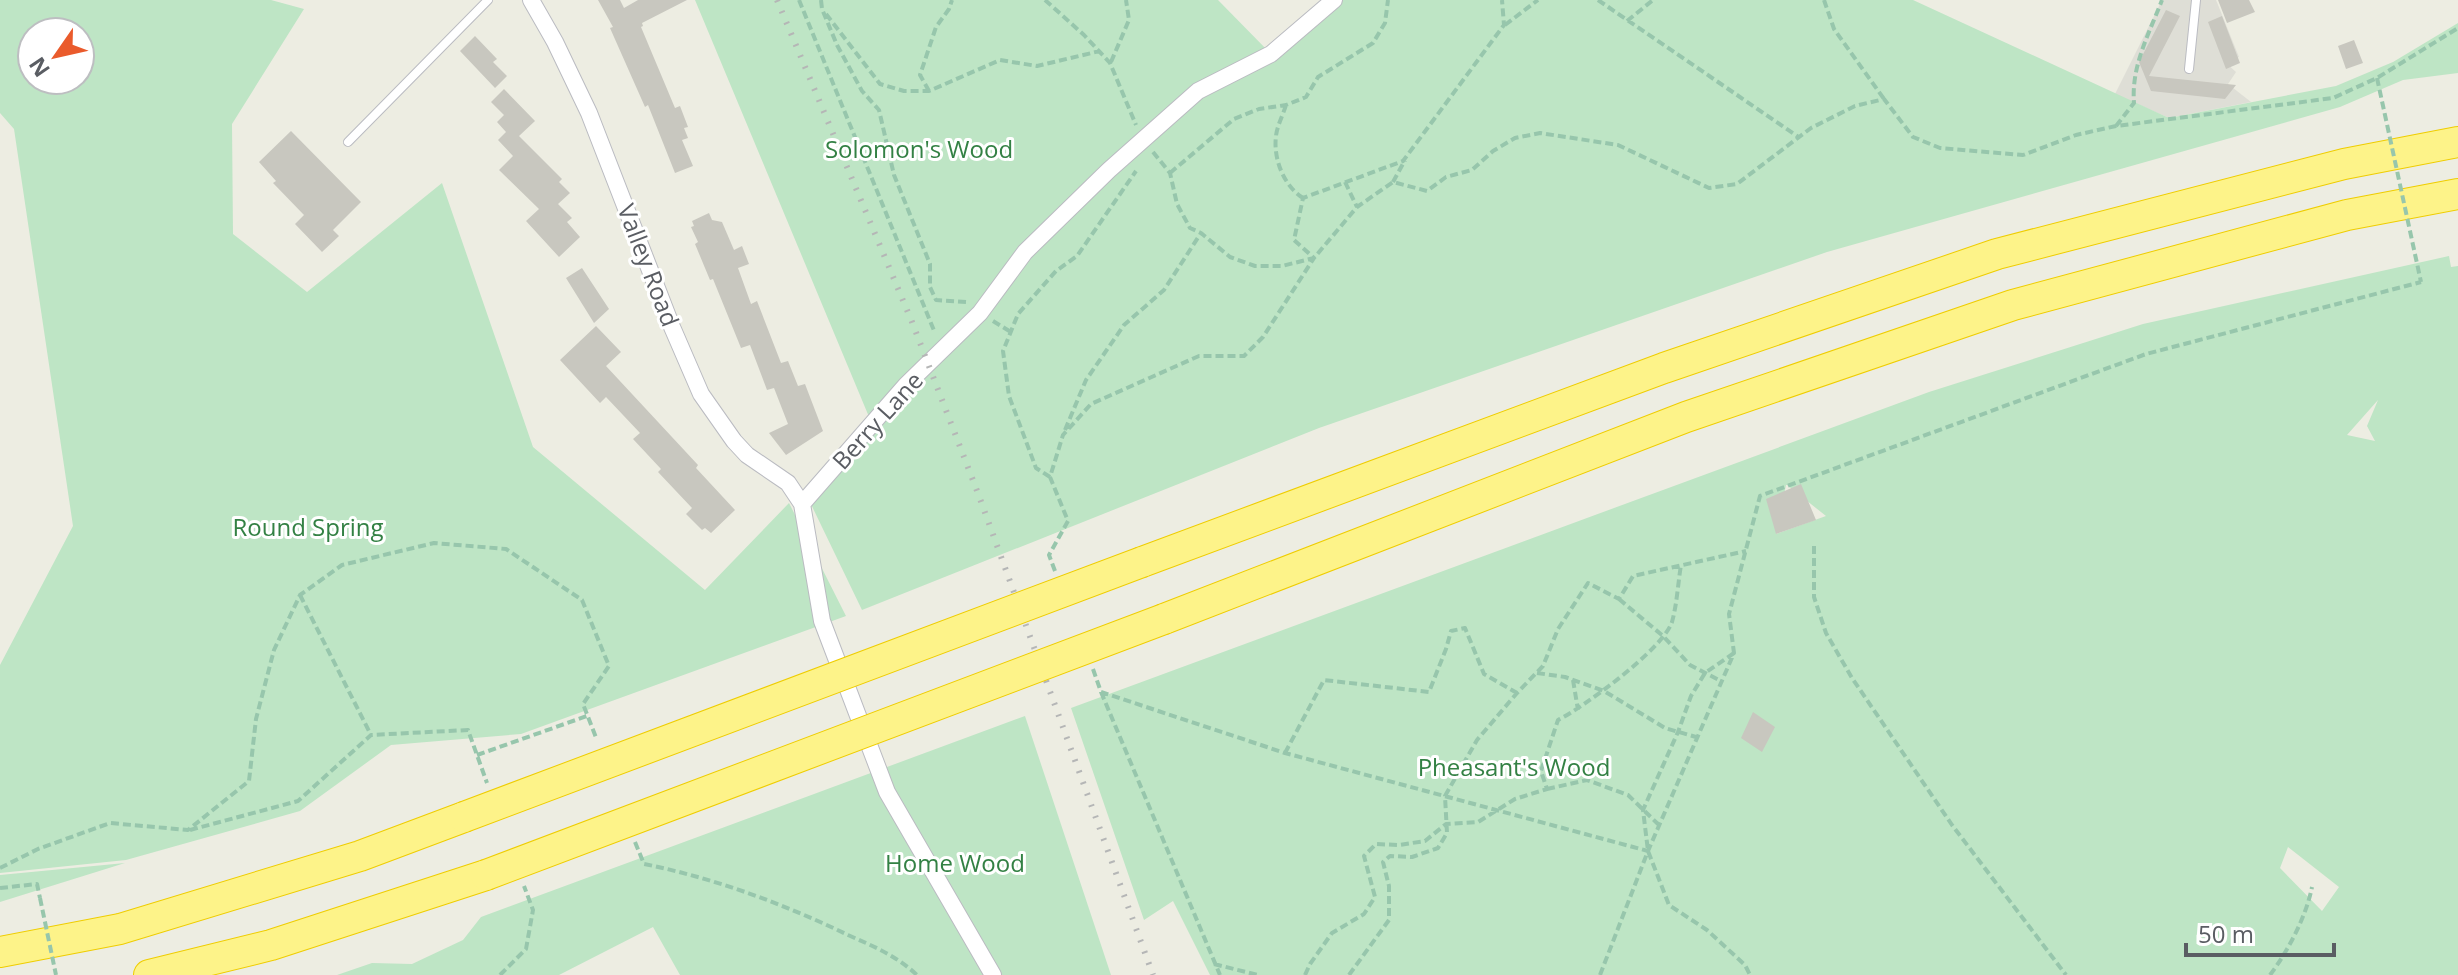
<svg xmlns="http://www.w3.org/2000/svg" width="2458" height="975" viewBox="0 0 2458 975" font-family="'Open Sans',sans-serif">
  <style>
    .industrial { fill: #deded6 }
    .green { fill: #bee5c5; fill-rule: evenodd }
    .building { fill: #c8c7bf }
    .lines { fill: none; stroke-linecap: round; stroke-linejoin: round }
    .lane-casing { stroke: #babbc1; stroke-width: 10 }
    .street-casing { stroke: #babbc1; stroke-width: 18 }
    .highway-casing { stroke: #efcd00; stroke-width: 32 }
    .path { stroke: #97c6ac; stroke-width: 4; stroke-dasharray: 8 4; stroke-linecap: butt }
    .lane { stroke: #fff; stroke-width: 8 }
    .street { stroke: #fff; stroke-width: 16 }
    .highway { stroke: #fdf389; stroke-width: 30 }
    .rail { stroke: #b5b6b6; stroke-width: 6; stroke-dasharray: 2 10; stroke-linecap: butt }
    .highway-bridge-casing { stroke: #efcd00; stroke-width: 32; stroke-linecap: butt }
    .path-bridge { stroke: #97c6ac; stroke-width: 4; stroke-dasharray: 8 4; stroke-linecap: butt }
    .highway-bridge { stroke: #fdf389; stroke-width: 30 }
    .labels { text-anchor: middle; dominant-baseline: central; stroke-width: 6; stroke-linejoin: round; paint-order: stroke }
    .park-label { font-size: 24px; fill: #338144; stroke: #fff }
    .street-label { font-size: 24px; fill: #5a5d63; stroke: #fff }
  </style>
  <rect width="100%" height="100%" fill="#edede2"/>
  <path class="industrial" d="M2162 0H2216L2239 57 2226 63 2236 72 2228 84 2251 102 2169 118 2115 94Z"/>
  <path class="green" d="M0 0H271L304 9 232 124 233 234 307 292 442 183 533 447 705 590 789 503 846 616 521 734 391 745 300 811 126 860 0 873V665L73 526 14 129 0 113ZM32 32H80V80H32Z
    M695 0H1218L1271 54 1334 0H1913L2169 118 2336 86 2393 62 2458 23V73L2403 80 2340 107 1827 252 1319 428 862 610 808 498 872 424Z
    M2449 256 2451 267 2458 266V975H1210L1173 901 1144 920 1071 708 1929 392 2143 324ZM2378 400 2367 426 2375 441 2347 435ZM1786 485H1787L1826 516 1776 534ZM2288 847 2339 887 2322 911 2280 868Z
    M1025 716 1111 975H680L653 927 559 975H337L372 963 412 964 463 940 481 917Z
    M125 863 0 902V875Z"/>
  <path class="building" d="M598 0H620L624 8 638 0H687L642 23 643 26 641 27 675 108 680 106 688 127 684 128 688 138 682 140 693 166 675 173 648 105 645 107 610 28 613 27Z
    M2218 0H2249L2255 12 2227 23Z
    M2166 10 2180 16 2149 76 2236 85 2225 99 2151 91 2139 62Z
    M2222 16 2240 63 2226 69 2208 22Z
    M475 36 497 59 493 62 507 76 495 88 460 51Z
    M2354 40 2363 63 2346 69 2338 46Z
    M504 89 535 121 519 136 562 179 559 182 570 193 558 204 572 218 567 222 580 237 559 257 526 221 539 209 499 170 513 156 498 140 506 132 497 122 504 115 491 102Z
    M291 131 361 202 333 230 339 236 322 252 295 224 304 215 273 183 276 181 259 162Z
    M709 213 712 220 722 222 734 250 742 246 749 264 738 268 751 304 757 301 781 363 788 361 798 386 805 384 823 431 786 455 769 433 788 424 774 388 767 390 750 345 741 348 713 279 710 280 695 244 698 242 691 227 694 226 692 221Z
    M582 268 609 309 594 323 566 278Z
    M596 326 621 352 606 366 698 465 696 468 735 510 711 533 705 528 702 530 686 514 692 508 658 472 661 469 633 439 640 433 606 397 600 403 560 360Z
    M1801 484 1816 520 1776 534 1766 499Z
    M1753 712 1775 727 1762 752 1741 738Z"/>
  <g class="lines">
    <defs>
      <path id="lane" d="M2189 69 2196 0
        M348 142 488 0"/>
      <path id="street" d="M531 0 555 42 589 113 672 327 701 394 734 441 747 455 788 483 802 504 822 621 887 792 993 975
        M802 504 906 385 980 313 1025 252 1109 170 1198 91 1271 54 1334 0"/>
      <path id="highway" d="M1142 562 1664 368 1997 254 2344 164 2458 142
        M1164 619 1686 417 2013 305 2347 215 2458 194
        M0 952 120 929 360 856 464 817
        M149 975 271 945 486 875"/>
    </defs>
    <use href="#lane" class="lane-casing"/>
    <use href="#street" class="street-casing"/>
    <use href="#highway" class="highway-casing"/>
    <path class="path" d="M799 0 935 333
      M821 0 822 9 837 45 862 91 879 110 894 175 930 264V287L936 300 967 302
      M1045 0 1084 35 1110 63 1136 125
      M1598 0 1800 138
      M1824 0 1834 29 1884 99
      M826 14 880 84 904 91H929L1000 60 1037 66 1100 51
      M1627 21 1653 0
      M1505 25 1538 0
      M1111 62 1129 20 1126 0
      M929 91 920 75 936 27 949 9 952 0
      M1286 105C1283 115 1277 126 1276 136 1273 159 1284 186 1303 198
      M2116 126 2134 103C2131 66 2149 34 2162 0
      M1153 152 1170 173 1177 204 1190 228 1201 233 1230 257 1255 266H1282L1314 258 1357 207 1393 182 1427 191 1446 177 1472 170 1493 151 1515 138 1540 133 1618 145 1709 188 1737 184 1811 128 1855 106 1884 99 1913 137 1940 148 2023 155 2076 135 2116 126 2333 98 2377 78 2458 28
      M1170 173 1234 119 1259 109 1286 105 1306 97 1318 77 1373 43 1385 23 1388 0
      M1345 182 1357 207
      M1393 182 1405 160
      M993 321 1011 332
      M1065 430 1086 380 1124 325 1164 290 1201 233
      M1050 477 1036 468 1009 396 1003 351 1018 314 1056 271 1077 256 1136 171
      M1814 546V597L1826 633 1852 678 1952 825 2066 975
      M1055 571 1049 555 1068 521 1050 477 1063 435 1091 404 1199 356H1244L1263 337 1314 258 1294 240 1303 198 1403 161 1504 25 1502 0
      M300 595 371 735
      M1619 599 1663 636 1690 665 1721 681
      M1734 653 1705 673 1691 696 1678 732 1643 810 1648 851 1669 905 1707 930 1745 965 1750 975
      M1093 669 1101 692 1285 753 1648 851
      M1537 673 1565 677 1604 691 1665 728 1696 737
      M1573 680 1578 710
      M1101 692 1220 975
      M1285 753 1324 680 1429 692 1446 649 1451 631 1465 628 1484 674 1517 693
      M477 755 587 716
      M1547 789 1587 780 1628 795 1659 825
      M190 830 298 801 371 735 468 730 487 783
      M635 842 644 864C714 878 784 904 848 935 875 947 895 955 917 975
      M0 868 38 849 110 823 188 830 249 781 256 719 274 650 300 595 342 565 434 543 506 549 582 600 609 666 583 704 597 740
      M0 888 37 884 40 898
      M1214 964 1258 975
      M500 975 526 949 533 910 524 886
      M1305 975 1310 964 1332 933 1364 914 1375 897 1364 856 1376 844 1399 845 1425 841 1446 824 1478 822 1515 799 1547 789 1541 771 1558 720C1584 707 1663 649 1672 622 1677 604 1678 583 1681 565
      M1349 975 1389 920V886L1383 862 1390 856 1412 857 1438 848 1447 833 1445 796 1477 740 1517 693 1543 666 1558 629 1588 583 1619 599 1633 576 1746 551
      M1600 975 1648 851 1734 653 1729 614 1760 496 2146 354 2421 282
      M2270 975C2288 951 2306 917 2312 887"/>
    <use href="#lane" class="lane"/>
    <use href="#street" class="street"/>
    <use href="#highway" class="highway"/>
    <path class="rail" d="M777 0 912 322 979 496 1153 975"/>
    <defs>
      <path id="highway-bridge" d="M464 817 1142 562
        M486 875 1164 619"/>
    </defs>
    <use href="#highway-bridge" class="highway-bridge-casing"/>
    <path class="path-bridge" d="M2377 78 2421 282
      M40 898 56 975"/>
    <use href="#highway-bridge" class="highway-bridge"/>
  </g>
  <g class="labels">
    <g class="park-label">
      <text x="919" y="148">Solomon's Wood</text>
      <text x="308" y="526">Round Spring</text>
      <text x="1514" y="766">Pheasant's Wood</text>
      <text x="955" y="862">Home Wood</text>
    </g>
    <g class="street-label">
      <text transform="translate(649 265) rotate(69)">Valley Road</text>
      <text transform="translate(877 420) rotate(-48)">Berry Lane</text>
    </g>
  </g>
  <g transform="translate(56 56) rotate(236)"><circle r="38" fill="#ffffff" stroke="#bdbec1" stroke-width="2"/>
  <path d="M0-6L14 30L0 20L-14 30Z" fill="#ea5b2c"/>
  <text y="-12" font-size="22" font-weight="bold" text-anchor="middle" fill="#5a5d63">N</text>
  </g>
  <path d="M2186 943v12h148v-12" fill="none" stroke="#5a5d63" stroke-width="4"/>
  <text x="2198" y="943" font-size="24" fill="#5a5d63" stroke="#ffffff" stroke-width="6" paint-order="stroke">50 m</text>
</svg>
